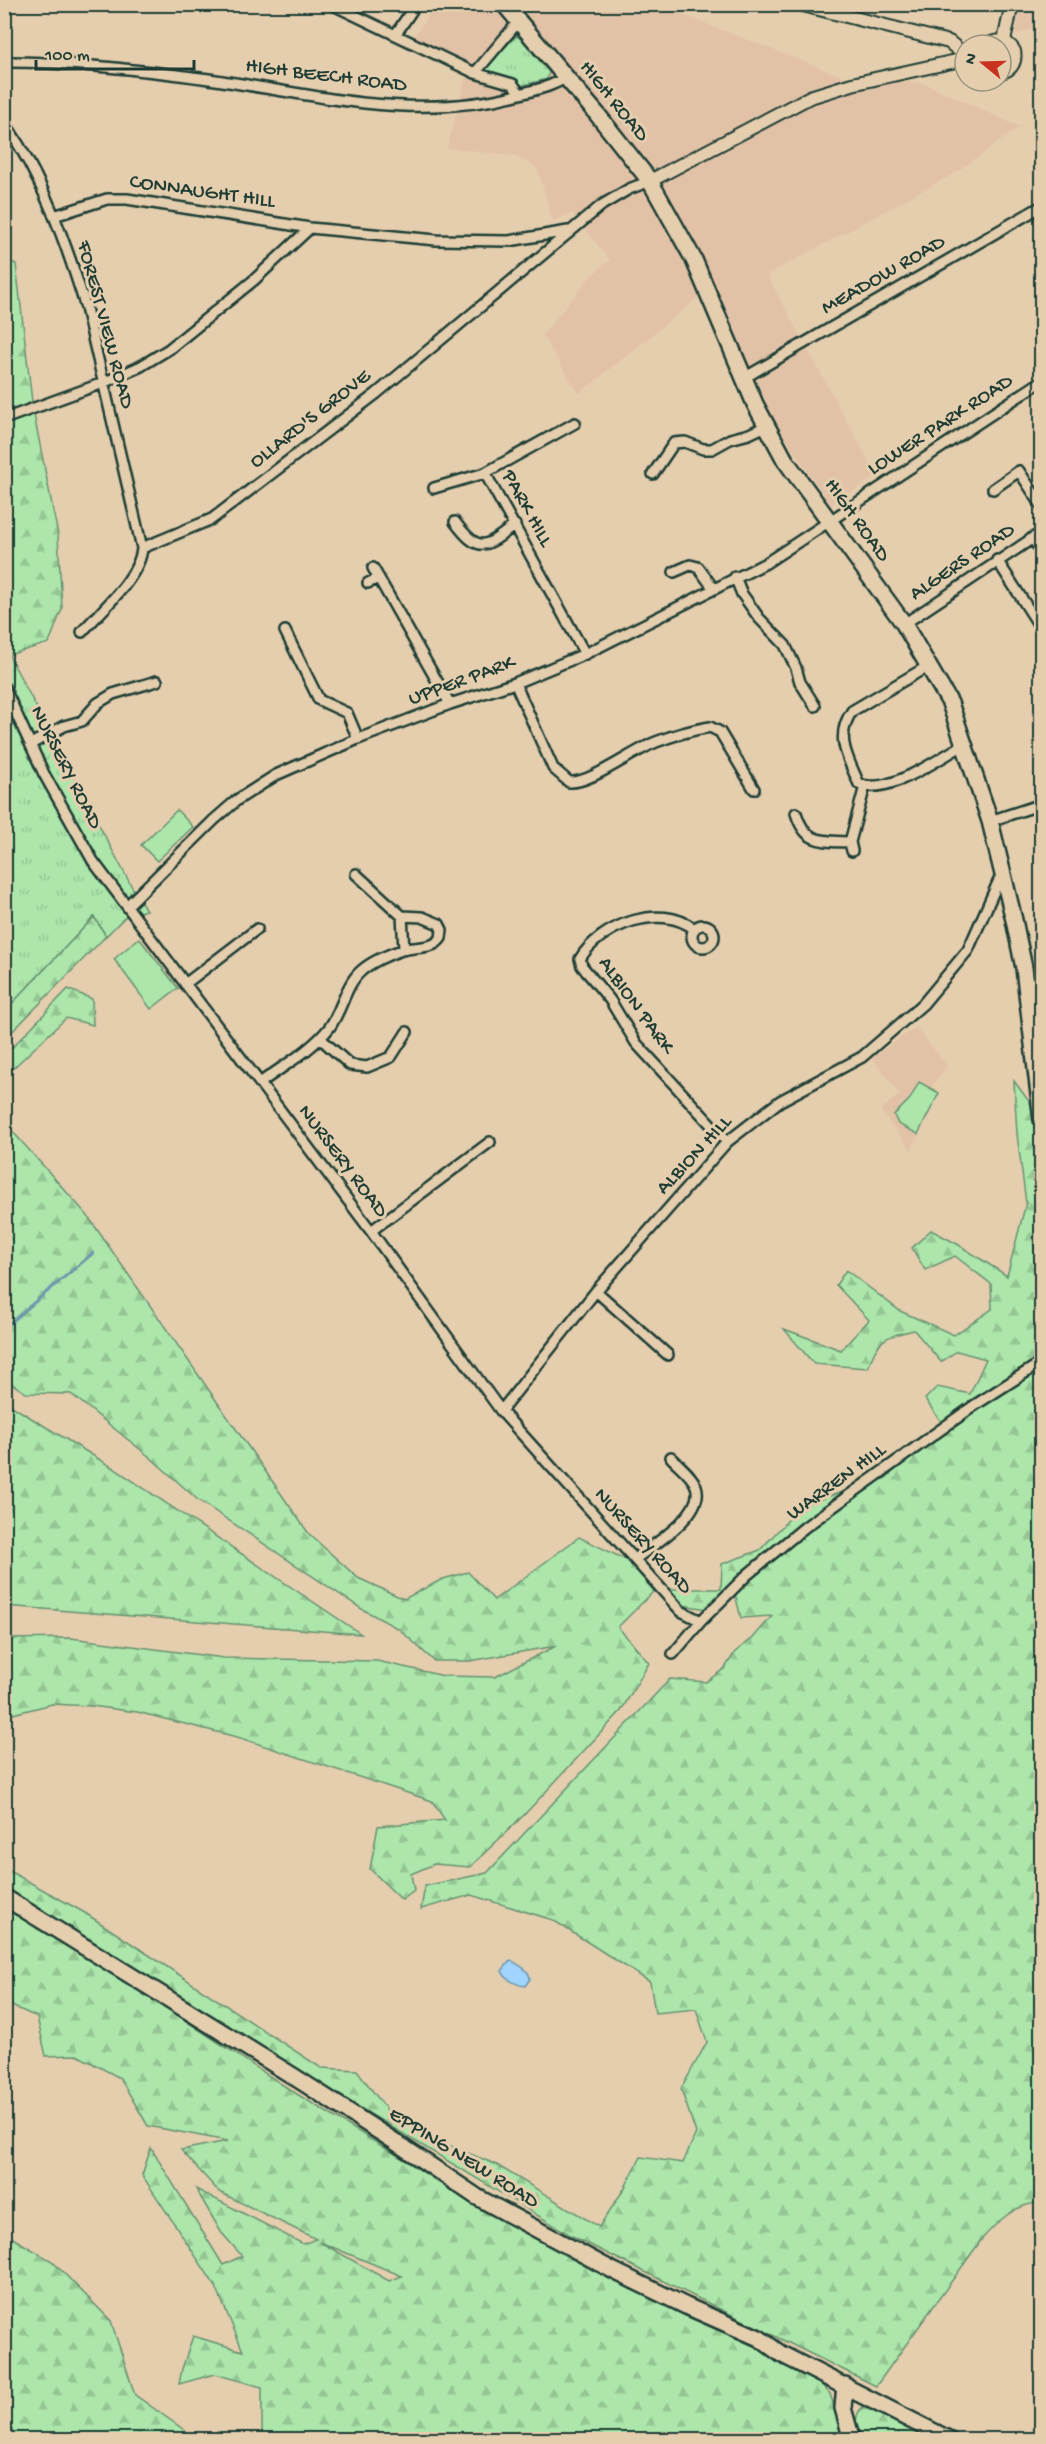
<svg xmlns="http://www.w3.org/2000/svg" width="1046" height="2444" viewBox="0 0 1046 2444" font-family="'Gochi Hand',sans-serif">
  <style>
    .built { fill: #e2c2a7 }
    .grass { fill: url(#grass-tufts); stroke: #66926f; stroke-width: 1.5 }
    .forest { fill: url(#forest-firs); stroke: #66926f; stroke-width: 1.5; fill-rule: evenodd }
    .pitch { fill: #ace6aa; stroke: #66926f; stroke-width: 1.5 }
    .water { fill: #a1d4fe; stroke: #6d98ad; stroke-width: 1.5 }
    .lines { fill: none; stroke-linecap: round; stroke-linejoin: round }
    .stream { stroke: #6d98ad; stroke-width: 3 }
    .minor-casing { stroke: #1f3d34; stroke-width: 14 }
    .tertiary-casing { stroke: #1f3d34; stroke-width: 16 }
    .primary-casing { stroke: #1f3d34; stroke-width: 20 }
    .minor { stroke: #e5ceae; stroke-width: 9 }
    .tertiary { stroke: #e5ceae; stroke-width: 12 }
    .primary { stroke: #e5ceae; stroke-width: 15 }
    .labels { text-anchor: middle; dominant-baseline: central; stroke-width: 6; stroke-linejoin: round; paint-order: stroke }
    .street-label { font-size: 21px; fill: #1f3d34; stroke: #e5ceae }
  </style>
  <defs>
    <pattern id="grass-tufts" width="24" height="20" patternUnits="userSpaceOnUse" patternTransform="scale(1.5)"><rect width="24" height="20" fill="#ace6aa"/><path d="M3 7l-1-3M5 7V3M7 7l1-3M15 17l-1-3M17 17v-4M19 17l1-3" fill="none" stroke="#94c693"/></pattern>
    <pattern id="forest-firs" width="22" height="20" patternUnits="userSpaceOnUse" patternTransform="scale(1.5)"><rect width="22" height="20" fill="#ace6aa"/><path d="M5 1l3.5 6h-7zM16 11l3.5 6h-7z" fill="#94c693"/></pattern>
  </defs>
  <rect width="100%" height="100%" fill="#e5ceae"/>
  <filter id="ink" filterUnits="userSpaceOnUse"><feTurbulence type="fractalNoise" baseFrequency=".0167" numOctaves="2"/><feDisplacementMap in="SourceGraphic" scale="12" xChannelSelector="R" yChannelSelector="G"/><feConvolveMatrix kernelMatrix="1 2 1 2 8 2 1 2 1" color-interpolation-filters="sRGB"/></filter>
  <g filter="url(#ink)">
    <path class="built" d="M420 5H657L841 76 926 84 1020 127 955 173 767 275 877 476 831 505 776 425 714 285 579 394 542 335 590 277 610 260 572 213 553 221 537 168 516 156 447 148 469 66 412 40 430 13 419 6Z
      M1017 5H1041V26L1016 35Z
      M916 1027 947 1066 929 1090 937 1095 911 1150 880 1110 900 1094 872 1058Z"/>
    <path class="grass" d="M516 36 523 40 549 72 547 79 520 86 517 81 490 73 484 68Z
      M6 650 133 889 146 910 126 916 106 936 94 917 5 1011 4 652Z"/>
    <path class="forest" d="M5 259 16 264 33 410 58 535 62 609 49 643 5 656Z
      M94 917 106 936 5 1039V1011Z
      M68 989 92 999 93 1025 66 1018 6 1075 5 1123 87 1215 309 1534 358 1578 404 1599 443 1579 468 1572 494 1600 579 1537 631 1562 654 1591 618 1627 649 1663 621 1711 524 1815 470 1867 434 1864 411 1874 414 1891 402 1900 370 1869 378 1826 445 1820 432 1801 237 1737 137 1712 91 1706 52 1704 13 1714 5 1727V1639L71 1638 224 1658 377 1661 444 1676 495 1677 556 1646 470 1661H434L399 1629 362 1609 198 1500 151 1458 71 1394 26 1393 5 1379V1055Z
      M1014 1081 1036 1111 1042 1170 1041 1222 1034 1235 1035 1256 1042 1263 1041 2203C1017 2202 997 2222 982 2239L876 2386 570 2235 344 2098 5 1887 4 1868 85 1913 321 2068 357 2070 392 2117 448 2145 495 2164 599 2227 624 2189 641 2157 683 2163 696 2133 681 2089 707 2042 696 2009 655 2013 650 1982 553 1920 471 1895 421 1909 425 1886 487 1873 670 1679 706 1682 725 1668 735 1652 753 1638 772 1616 741 1618 735 1594 714 1610 682 1605 667 1589H721L722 1564 760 1550 802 1505 886 1478 944 1426 925 1399 937 1387 970 1394 986 1359 957 1351 941 1362 914 1330C884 1337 878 1338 868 1368L814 1364 784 1329 841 1350 869 1320 836 1285 846 1270 900 1311 954 1335 992 1309 991 1284 955 1256 925 1270 912 1248 931 1230 959 1245 1007 1276 1026 1203 1017 1134Z
      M5 1402 115 1469 361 1634 5 1606Z
      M4 1906 89 1957 292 2091 452 2189 805 2373 821 2384 830 2394 845 2439H262V2387L215 2374 179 2384 182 2369 193 2336 243 2351 216 2287 142 2175 151 2148 223 2265 242 2256 221 2232 196 2189 303 2244 316 2239 219 2192 181 2150 228 2141 148 2126 120 2078 77 2055 46 2056 37 2017 5 2003ZM320 2242 402 2276 389 2281Z
      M4 2233 52 2261 111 2321 135 2395 197 2439H5Z
      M867 2404 937 2439H859C854 2427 854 2411 867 2404Z"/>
    <path class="pitch" d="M177 810 193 827 157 861 141 845Z
      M139 938 178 988 151 1009 114 959Z
      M919 1082 939 1093 918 1134 898 1124 894 1115 910 1099Z"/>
    <path class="water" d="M512 1961C520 1966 529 1969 530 1979L525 1986C516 1985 505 1979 502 1971L509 1962Z"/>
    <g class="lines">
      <path class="stream" d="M4 1328 93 1253"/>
      <defs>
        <path id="minor" d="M331 4 475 73 513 84 520 94
          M396 34 416 4
          M4 62C73 62 141 70 209 79 312 94 417 123 520 94 537 89 552 87 566 77
          M475 73 519 21
          M4 122C43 178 66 243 86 308L142 548C140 577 101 611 82 632
          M54 216 107 199H127L310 228 436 240 509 241 568 231
          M744 378 1042 206
          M4 419 103 383 141 366 169 349 254 280 310 228
          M575 423 485 473 585 654
          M653 474 674 443 685 442 703 449H712L730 439 749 434 766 426
          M434 488 485 473
          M993 489 1019 471 1042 506
          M455 522C480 555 485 547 515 525
          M1032 538 1042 552
          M142 548 212 519 376 394 602 205 629 189 650 181
          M997 560 1042 630
          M373 568 450 704
          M674 572 690 565 698 567 714 589
          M735 577 742 594 759 618 785 645 796 668 800 682 815 706
          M368 583 379 578
          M904 624 1042 532
          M285 631 319 700 347 713 358 739
          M1040 653 1042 650
          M930 665 852 711C834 737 848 758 859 784 888 796 938 759 965 744
          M515 683 553 768 569 782C590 784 633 751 656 742 674 735 692 730 710 727L720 732 754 789
          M4 687 44 774 93 861 371 1231 501 1411 681 1611 701 1621
          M31 744 64 726 82 721 98 703 113 694 157 681
          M796 813C805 844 822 841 850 842
          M990 821 1042 804
          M852 851 850 842 865 786
          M127 906 214 820 237 800 276 775 358 739 450 704 515 683 585 654 766 563 1042 381
          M402 916 404 949
          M692 936a11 11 0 1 1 22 0a11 11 0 1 1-22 0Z
          M694 929C661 902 600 925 580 959L582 966 610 1000 636 1043 727 1142
          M185 984 257 929
          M320 1038 350 1065 367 1067 391 1057 407 1032
          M260 1083C283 1066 312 1050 329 1028 342 1011 345 985 361 971 371 962 389 954 402 950 415 946 433 950 441 938L442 930 439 924 422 917 402 916 356 874
          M371 1231 490 1142
          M596 1291 668 1355
          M501 1411 596 1291 727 1142 780 1101 862 1057 923 1004 968 950 999 880 1003 875
          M635 1559C653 1545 706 1513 696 1486 692 1475 679 1466 671 1457
          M673 1654 701 1621 747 1575 805 1527 975 1405 1042 1362"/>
        <path id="tertiary" d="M799 4 949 42 965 55
          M1004 41 1012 4
          M988 45C999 38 1008 41 1014 51 1016 61 1012 70 1001 72
          M650 181 810 97 852 84 965 59"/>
        <path id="primary" d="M504 4 597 114 650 181 694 260 755 404 785 460 904 624 950 703 990 821 1014 920 1024 968 1042 1120
          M4 1897 293 2076 394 2141 477 2197 614 2271 686 2306 759 2338 781 2354 950 2440
          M845 2385 843 2408 852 2440"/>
      </defs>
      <use href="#minor" class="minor-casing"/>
      <use href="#tertiary" class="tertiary-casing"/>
      <use href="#primary" class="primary-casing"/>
      <use href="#minor" class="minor"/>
      <use href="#tertiary" class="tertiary"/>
      <use href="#primary" class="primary"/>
    </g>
  </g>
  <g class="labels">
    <g class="street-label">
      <text transform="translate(326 77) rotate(7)">HIGH BEECH ROAD</text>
      <text transform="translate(613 102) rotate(51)">HIGH ROAD</text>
      <text transform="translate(202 193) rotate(8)">CONNAUGHT HILL</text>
      <text transform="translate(884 276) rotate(-30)">MEADOW ROAD</text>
      <text transform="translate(104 325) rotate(75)">FOREST VIEW ROAD</text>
      <text transform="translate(311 420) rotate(-38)">OLLARD'S GROVE</text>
      <text transform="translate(941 426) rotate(-33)">LOWER PARK ROAD</text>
      <text transform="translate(526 509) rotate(61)">PARK HILL</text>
      <text transform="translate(856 521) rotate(54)">HIGH ROAD</text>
      <text transform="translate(963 563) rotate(-34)">ALGERS ROAD</text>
      <text transform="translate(462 682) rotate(-20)">UPPER PARK</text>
      <text transform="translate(65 768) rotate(63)">NURSERY ROAD</text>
      <text transform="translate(635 1006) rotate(54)">ALBION PARK</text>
      <text transform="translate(695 1156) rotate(-47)">ALBION HILL</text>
      <text transform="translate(342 1162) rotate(53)">NURSERY ROAD</text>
      <text transform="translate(837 1483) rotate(-36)">WARREN HILL</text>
      <text transform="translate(642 1542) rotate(48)">NURSERY ROAD</text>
      <text transform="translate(463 2159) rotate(32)">EPPING NEW ROAD</text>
    </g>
  </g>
  <rect width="1046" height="2444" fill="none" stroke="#e5ceae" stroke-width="24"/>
  <rect x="12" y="12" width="1022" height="2420" fill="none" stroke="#1f3d34" stroke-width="2" filter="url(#ink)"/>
  <g transform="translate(983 63) rotate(289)"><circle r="28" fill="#e5ceae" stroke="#96947d" stroke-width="1.5"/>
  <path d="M0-4.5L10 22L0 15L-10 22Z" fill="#c8321e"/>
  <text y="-9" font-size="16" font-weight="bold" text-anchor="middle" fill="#1f3d34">N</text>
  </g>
  <path d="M36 60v9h158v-9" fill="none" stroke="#1f3d34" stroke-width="3"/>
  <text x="45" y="60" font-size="18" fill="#1f3d34" stroke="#e5ceae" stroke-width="4.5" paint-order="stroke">100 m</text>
</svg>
